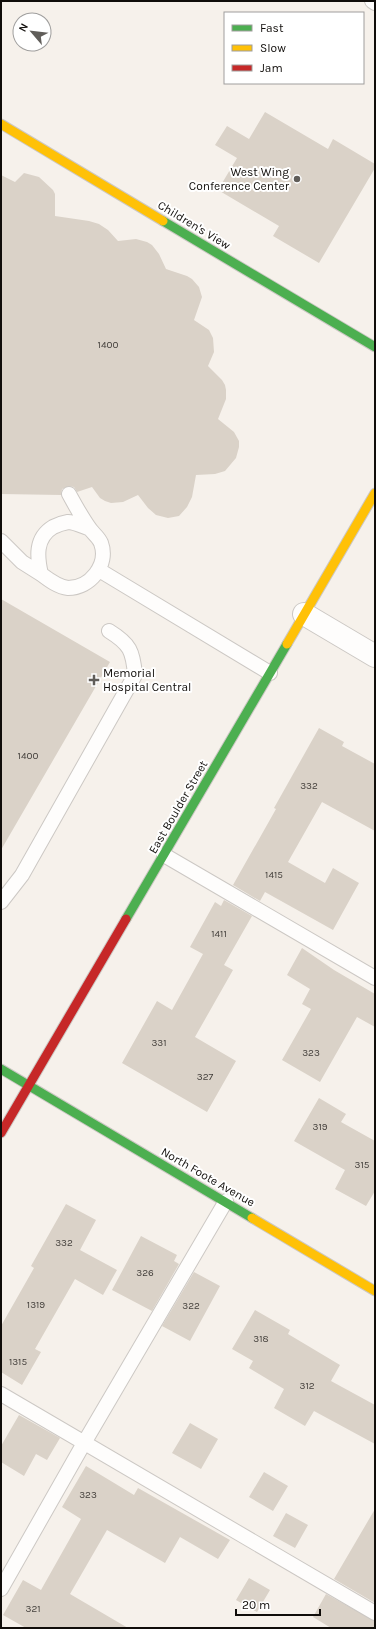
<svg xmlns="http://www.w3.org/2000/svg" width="376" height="1629" viewBox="0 0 376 1629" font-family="Karla,sans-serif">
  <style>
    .building { fill: #dad2c8 }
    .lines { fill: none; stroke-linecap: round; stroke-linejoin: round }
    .lane-casing { stroke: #ccc8c4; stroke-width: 16 }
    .street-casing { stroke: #ccc8c4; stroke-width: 24 }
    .fast-casing { stroke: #ccc8c4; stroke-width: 11 }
    .slow-casing { stroke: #ccc8c4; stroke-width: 11 }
    .jam-casing { stroke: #ccc8c4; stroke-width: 11 }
    .lane { stroke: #fefdfc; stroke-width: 14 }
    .street { stroke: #fefdfc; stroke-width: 22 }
    .fast { stroke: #4caf50; stroke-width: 9 }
    .slow { stroke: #ffc107; stroke-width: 9 }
    .jam { stroke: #c62828; stroke-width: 9 }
    .poi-dot { fill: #605d59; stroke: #fff; stroke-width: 1.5 }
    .labels { text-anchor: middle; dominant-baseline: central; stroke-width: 4; stroke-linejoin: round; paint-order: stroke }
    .number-label { font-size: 10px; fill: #423e3a }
    .poi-label { font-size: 12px; fill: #100d0a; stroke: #fff; text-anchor: end }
    .street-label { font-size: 12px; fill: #100d0a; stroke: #fff }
  </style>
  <rect width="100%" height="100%" fill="#f6f1eb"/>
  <path class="building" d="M265 112 328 149 333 139 375 164V168L319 263 273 236 279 226 218 190 237 158 215 145 227 126 249 139Z
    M24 173 39 177 53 190 55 194V216L89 221 99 224 108 230 118 241 136 239 147 242 152 245 159 254 166 269 187 276 192 279 199 287 202 297 194 320 209 330 213 338 214 352 208 366 222 380 225 385 226 390V399L218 419 234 432 239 441V447L236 458 225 471 215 474 196 475 192 497 187 507 179 516 168 518 156 515 148 508 138 495 123 502 111 503 105 501 100 498 92 487 77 492 74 487 69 486 62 489 61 495 1 494V175L15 182Z
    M1 599 110 662 1 850Z
    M319 728 344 742 342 746 375 764V831L322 802 288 862 325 883 333 868 359 883 333 930 265 892 260 901 233 885 276 809 274 808Z
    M224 900 252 916 224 965 233 970 195 1037 236 1061 207 1112 122 1063 157 1001 172 1010 203 954 190 947 215 902 221 906Z
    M302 948 334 970 375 994V1027L357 1017 320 1082 282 1060 311 1009 302 1004 310 989 287 975Z
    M319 1098 346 1114 341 1122 375 1141V1191L366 1206 335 1189 345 1170 294 1141Z
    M66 1204 96 1220 80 1250 117 1270 103 1295 75 1279 35 1349 41 1352 22 1385 1 1372V1326L34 1268 31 1266Z
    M141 1236 177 1255 174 1261 179 1264 152 1311 112 1290Z
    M194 1272 220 1286 190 1341 162 1326Z
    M255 1310 290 1330 288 1334 340 1365 331 1381 375 1405V1444L314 1411 305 1426 274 1408 284 1389 249 1368 253 1361 232 1349Z
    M19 1415 60 1438 47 1460 36 1454 24 1476 1 1462V1446Z
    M190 1423 218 1439 201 1469 172 1453Z
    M86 1466 134 1495 138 1488 230 1540 218 1559 180 1537 165 1563 107 1530 70 1594 128 1628H26L3 1615 23 1580 41 1590 81 1519 62 1507Z
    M264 1472 288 1486 273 1511 249 1497Z
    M375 1509V1603L334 1579Z
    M286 1513 308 1525 295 1548 273 1536Z
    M249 1578 270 1590 257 1612 236 1600Z
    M326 1594 375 1621V1628H331L313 1617Z"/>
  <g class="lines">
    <defs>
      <path id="lane" d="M372 1 375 3
        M69 494C75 505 81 516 88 526 92 533 98 536 101 543 109 565 90 588 68 588 58 587 49 580 41 574 37 557 35 538 53 527 57 525 62 523 68 522 74 522 82 526 88 528
        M1 541 22 562 41 574
        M99 570 270 673
        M164 855 375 978
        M1 902 22 875 135 675C133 651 130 644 109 631
        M1 1394 375 1613
        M1 1589 84 1443 226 1201"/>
      <path id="street" d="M304 614 375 656"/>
      <path id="fast" d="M163 221 375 347
        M126 919 287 644
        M1 1069 252 1218"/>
      <path id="slow" d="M1 124 163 221
        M287 644 375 493
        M252 1218 375 1291"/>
      <path id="jam" d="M1 1133 126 919"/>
    </defs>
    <use href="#lane" class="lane-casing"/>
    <use href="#street" class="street-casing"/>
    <use href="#fast" class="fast-casing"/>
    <use href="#slow" class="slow-casing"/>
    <use href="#jam" class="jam-casing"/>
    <use href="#lane" class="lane"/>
    <use href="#street" class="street"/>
    <use href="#fast" class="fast"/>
    <use href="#slow" class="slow"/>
    <use href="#jam" class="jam"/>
  </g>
  <g class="poi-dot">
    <circle cx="297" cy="179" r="4"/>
    <path d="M92 674h4v4h4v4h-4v4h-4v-4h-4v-4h4z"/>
  </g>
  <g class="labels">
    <g class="number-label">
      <text x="108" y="345">1400</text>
      <text x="28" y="756">1400</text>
      <text x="309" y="786">332</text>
      <text x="274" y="875">1415</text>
      <text x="219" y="934">1411</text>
      <text x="159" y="1043">331</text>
      <text x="311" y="1053">323</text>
      <text x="205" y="1077">327</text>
      <text x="320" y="1127">319</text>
      <text x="362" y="1165">315</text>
      <text x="64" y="1243">332</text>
      <text x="145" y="1273">326</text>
      <text x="36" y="1305">1319</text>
      <text x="191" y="1306">322</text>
      <text x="261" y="1339">318</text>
      <text x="18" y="1362">1315</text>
      <text x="307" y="1386">312</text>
      <text x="88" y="1495">323</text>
      <text x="33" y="1609">321</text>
    </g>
    <g class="poi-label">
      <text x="289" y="172">West Wing<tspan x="289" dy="14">Conference Center</tspan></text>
      <text x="103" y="673" text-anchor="start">Memorial<tspan x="103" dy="14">Hospital Central</tspan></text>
    </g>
    <g class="street-label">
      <text transform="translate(194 225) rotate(31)">Children's View</text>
      <text transform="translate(178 807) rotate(-60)">East Boulder Street</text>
      <text transform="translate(208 1177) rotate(30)">North Foote Avenue</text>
    </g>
  </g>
  <rect width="376" height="1629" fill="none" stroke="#100d0a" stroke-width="4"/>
  <rect x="224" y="12" width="140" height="72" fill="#ffffff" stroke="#9f9e9d"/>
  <rect x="232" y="25" width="20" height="6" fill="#4caf50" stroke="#9f9e9d"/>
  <text x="260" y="32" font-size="12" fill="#100d0a">Fast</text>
  <rect x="232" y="45" width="20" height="6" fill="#ffc107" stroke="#9f9e9d"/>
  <text x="260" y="52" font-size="12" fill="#100d0a">Slow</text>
  <rect x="232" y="65" width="20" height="6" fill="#c62828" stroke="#9f9e9d"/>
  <text x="260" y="72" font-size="12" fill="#100d0a">Jam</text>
  <g transform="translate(32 32) rotate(298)"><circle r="19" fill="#ffffff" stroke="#9f9e9d"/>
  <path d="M0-3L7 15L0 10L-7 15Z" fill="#605d59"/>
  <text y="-6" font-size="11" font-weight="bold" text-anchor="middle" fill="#100d0a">N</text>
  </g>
  <path d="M236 1609v6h84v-6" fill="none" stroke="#100d0a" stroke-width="2"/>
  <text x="242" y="1609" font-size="12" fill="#100d0a" stroke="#ffffff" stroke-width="3" paint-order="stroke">20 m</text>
</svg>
